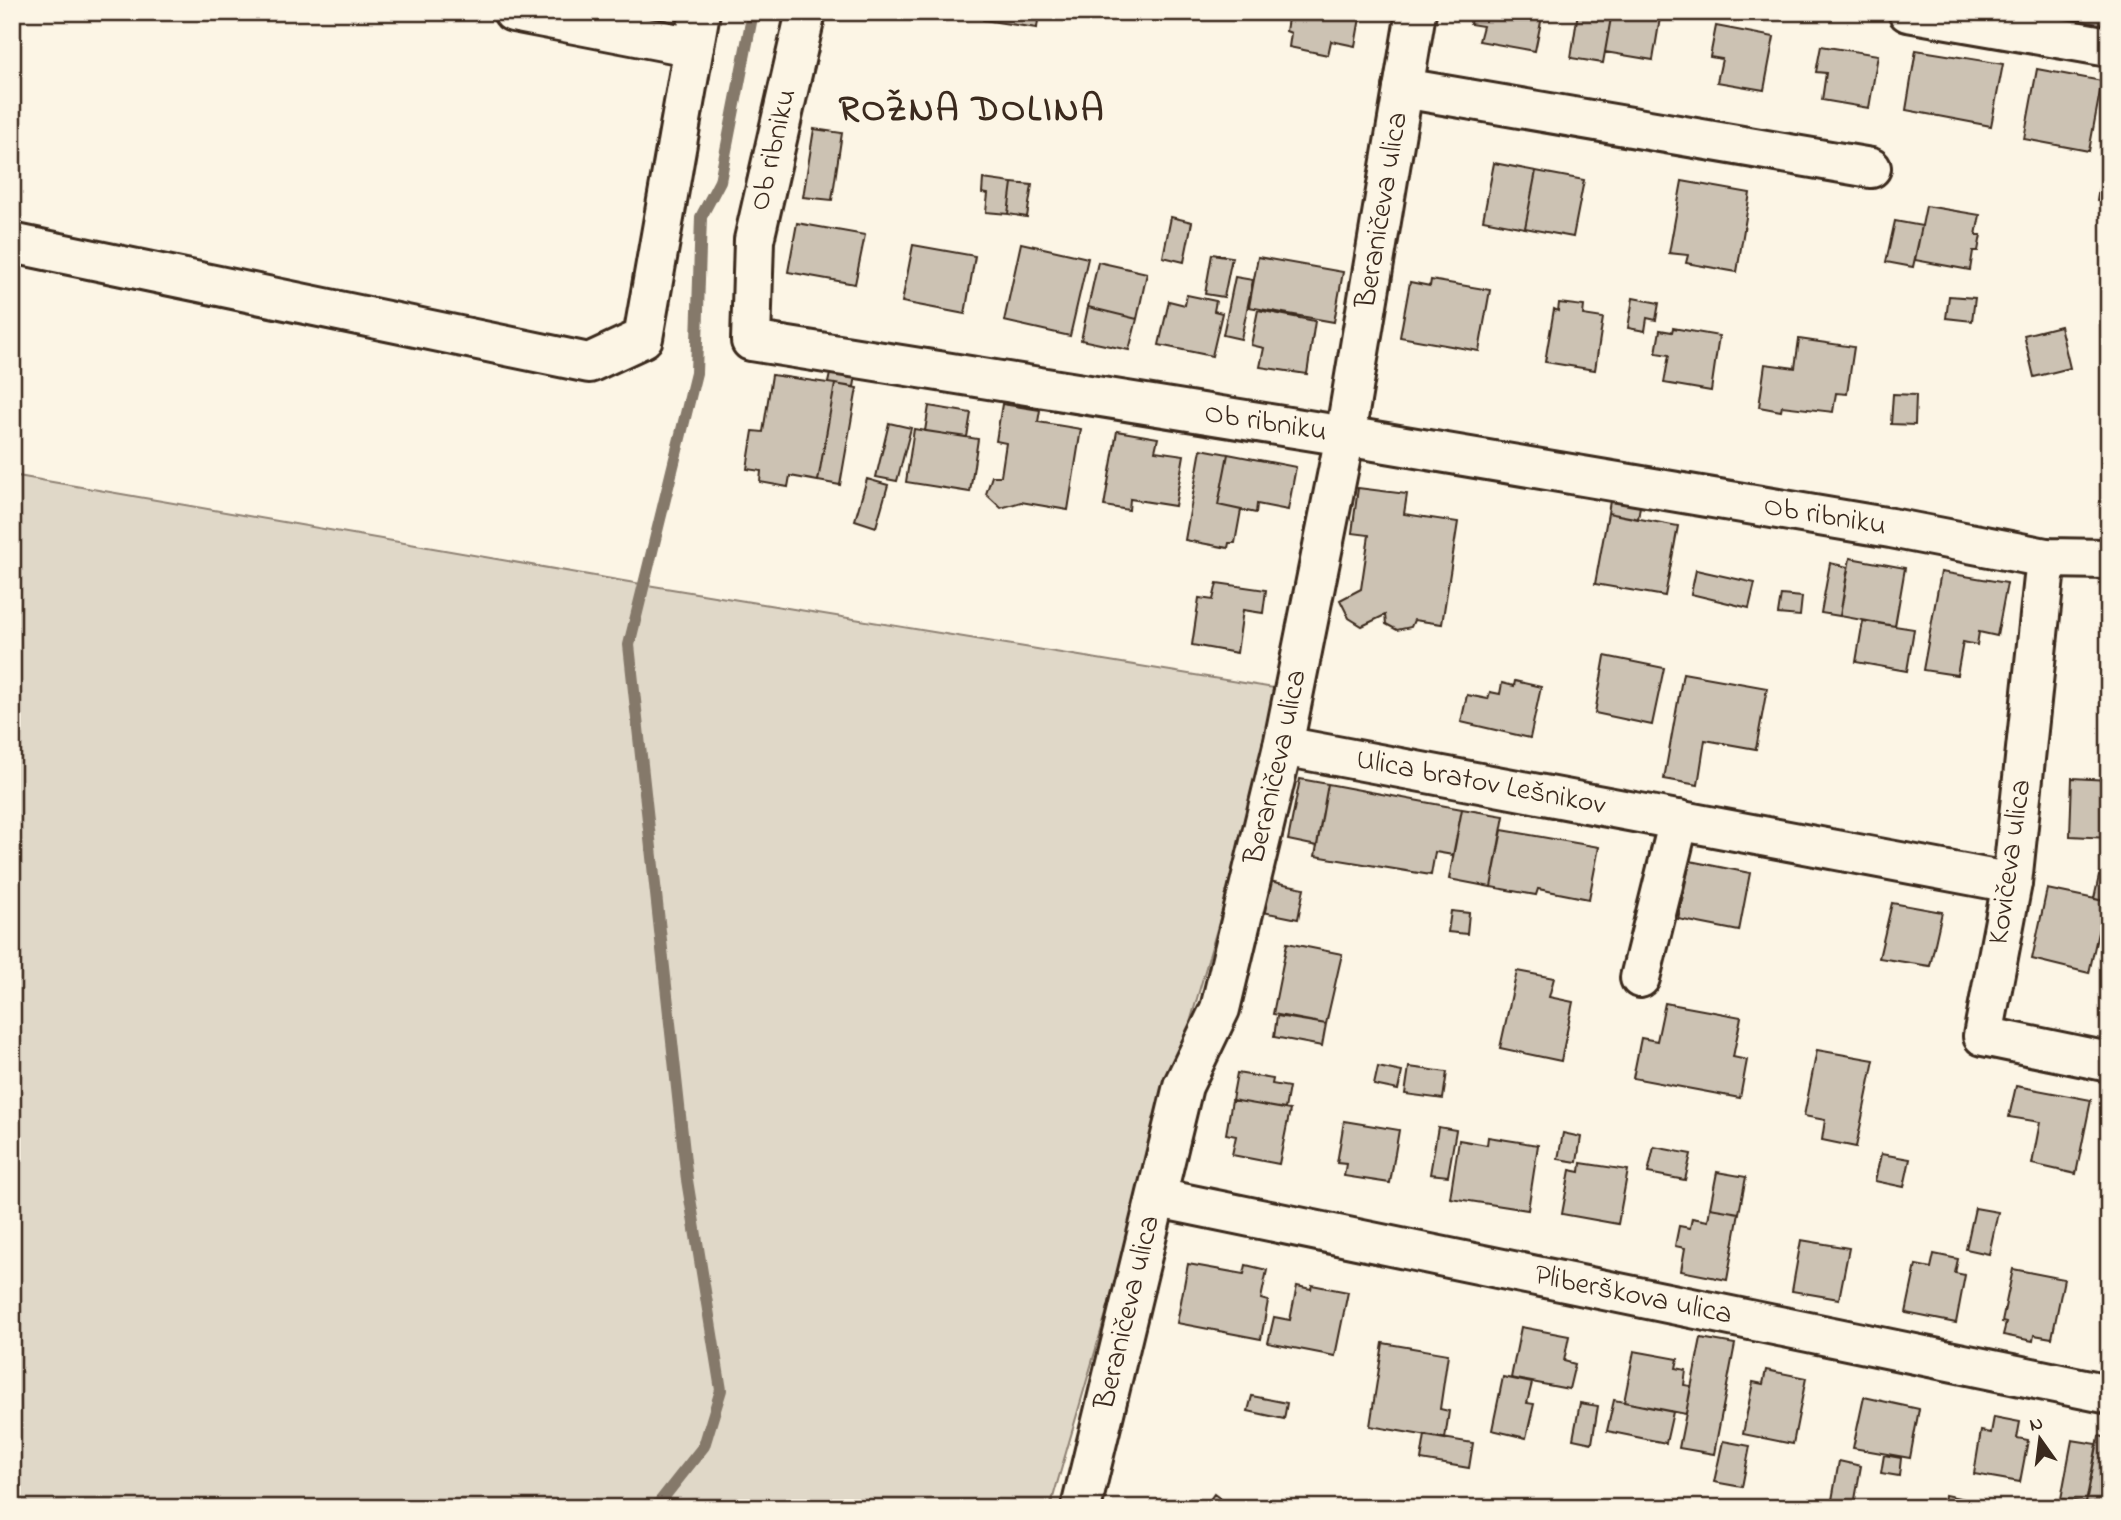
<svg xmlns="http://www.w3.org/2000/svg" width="2121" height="1520" viewBox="0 0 2121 1520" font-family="'Indie Flower',sans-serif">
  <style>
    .green { fill: #e0d8c8; stroke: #8e8173; stroke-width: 2 }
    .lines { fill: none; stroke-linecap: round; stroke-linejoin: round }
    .stream { stroke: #85796b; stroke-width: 12 }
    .building { fill: #ccc2b3; stroke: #3b2a1e; stroke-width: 2 }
    .street-casing { stroke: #3b2a1e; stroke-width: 44 }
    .street { stroke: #fcf5e5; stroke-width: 38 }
    .labels { text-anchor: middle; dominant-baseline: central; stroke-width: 5; stroke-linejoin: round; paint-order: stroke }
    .street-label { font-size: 30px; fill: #3b2a1e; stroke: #fcf5e5 }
    .district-label { font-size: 37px; font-weight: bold; letter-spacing: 2px; fill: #3b2a1e; stroke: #fcf5e5 }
  </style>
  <rect width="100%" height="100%" fill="#fcf5e5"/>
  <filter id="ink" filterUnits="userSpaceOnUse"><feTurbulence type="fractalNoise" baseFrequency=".0143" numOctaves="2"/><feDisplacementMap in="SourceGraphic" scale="14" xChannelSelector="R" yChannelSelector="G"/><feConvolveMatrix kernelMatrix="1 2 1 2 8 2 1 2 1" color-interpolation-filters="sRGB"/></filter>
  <g filter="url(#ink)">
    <path class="green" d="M12 475 629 582 1286 690 1050 1508H12Z"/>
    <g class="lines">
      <path class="stream" d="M655 1508 704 1446 721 1390 687 1180 629 645 696 373 701 217 720 181 753 12"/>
    </g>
    <path class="building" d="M984 12H1039L1037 28 983 20Z
      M1117 12H1134L1133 19 1116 17Z
      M1289 12H1361L1355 46 1331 41 1328 55 1289 47 1291 33 1286 31Z
      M1472 12H1543L1535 51 1479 41 1483 26 1470 24Z
      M1578 12H1612L1603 63 1571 58Z
      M1612 12 1660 18 1653 60 1605 52Z
      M1716 26 1774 37 1764 90 1717 82 1722 59 1710 57Z
      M1821 46 1878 55 1869 108 1822 100 1826 73 1816 72Z
      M1916 50 2003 64 1991 126 1906 110Z
      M2037 69 2102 81 2089 151 2024 139Z
      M814 129 842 133 832 200 803 197Z
      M2109 136V182L2100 181Z
      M1494 163 1536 171 1525 228 1483 220Z
      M1536 171 1584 180 1573 237 1525 228Z
      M983 179 1012 183 1008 214 986 212 988 194 982 193Z
      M1682 181 1750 193 1737 272 1686 263 1688 255 1669 253Z
      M2100 181 2109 182V203L2097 201Z
      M1012 183 1032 185 1027 217 1008 214Z
      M1926 206 1980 215 1976 235H1981L1978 251H1973L1970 270 1915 260Z
      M1171 217 1192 222 1184 262 1163 257Z
      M1895 221 1922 226 1913 267 1886 262Z
      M797 223 865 235 855 284 788 272Z
      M1021 243 1088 258 1070 336 1004 321Z
      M2109 244V285L2102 284Z
      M913 245 975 256 965 314 902 302Z
      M1212 254 1232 257 1224 297 1205 294Z
      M1258 257 1343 272 1334 322 1249 307Z
      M1098 262 1147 273 1137 319 1088 307Z
      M1235 277 1253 280 1241 339 1223 335Z
      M1431 280 1490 290 1479 351 1400 337 1410 282 1430 286Z
      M1187 295 1216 301 1214 311 1222 313 1212 356 1159 345 1169 301 1185 305Z
      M1949 296 1975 298 1972 321 1946 318Z
      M1633 298 1659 303 1656 320 1647 318 1645 331 1628 328Z
      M1559 303 1584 306 1583 315 1603 318 1595 370 1545 362 1554 309 1558 311Z
      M1088 307 1137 319 1129 350 1081 340Z
      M1258 310 1315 321 1307 374 1260 367 1264 348 1251 345Z
      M2060 326 2070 368 2034 377 2024 335Z
      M1673 328 1719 336 1711 391 1664 383 1669 355 1656 353 1660 330 1672 332Z
      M1799 339 1854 347 1847 394 1836 393 1833 412 1782 406 1781 411 1759 407 1765 364 1795 368Z
      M833 360 858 364 854 387 828 383Z
      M772 375 835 384 818 481 790 476 788 487 760 482 761 471 747 469 753 431 763 432Z
      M835 384 857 388 840 485 818 481Z
      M1893 394 1916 395 1915 425 1891 424Z
      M1002 404 1040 410 1038 422 1081 429 1068 510 1021 502 1001 508 986 494 992 476H1001L1006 443 996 441Z
      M929 406 971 413 967 437 925 431Z
      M889 423 911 428 897 481 876 477Z
      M914 429 978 439 970 492 906 482Z
      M1117 431 1158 438 1155 451 1184 455 1175 506 1130 499 1129 510 1104 506Z
      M1201 449 1228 454 1218 505 1241 510 1235 543H1229L1228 548 1185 540Z
      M1228 454 1296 467 1288 510 1257 504 1256 513 1218 505Z
      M867 479 888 485 876 527 855 520Z
      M1358 488 1407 494 1404 514 1458 522 1442 624 1414 620 1411 627 1397 630 1386 624 1385 615 1362 626 1349 618 1340 600 1361 589 1369 535 1352 533Z
      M1611 495 1641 500 1638 519 1608 513Z
      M1608 513 1678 526 1665 596 1595 584Z
      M1850 558 1905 568 1895 626 1840 616Z
      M1830 563 1848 567 1840 616 1821 613Z
      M1696 570 1755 583 1749 608 1691 594Z
      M1941 572 2007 583 1997 636 1979 632 1977 645 1963 642 1957 675 1923 670Z
      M1217 583 1266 590 1263 613 1243 610 1237 653 1192 645 1199 598 1213 600Z
      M1781 595 1802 597 1800 616 1778 614Z
      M1863 621 1914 629 1907 671 1856 662Z
      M1605 656 1664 668 1652 725 1595 713Z
      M1683 673 1767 688 1756 749 1705 740 1698 785 1664 779Z
      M1515 681 1541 687 1530 738 1461 722 1467 695 1488 699 1490 692 1500 694 1502 683 1514 686Z
      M2072 778 2109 780V838L2070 836Z
      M1300 779 1328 784 1317 846 1288 840Z
      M1328 784 1462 809 1453 855 1435 852 1431 875 1315 856Z
      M1462 809 1504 816 1491 887 1449 879Z
      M1502 830 1599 847 1589 899 1538 889 1536 895 1491 887Z
      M1690 861 1750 873 1739 931 1678 919Z
      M2099 876 2109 878V902L2094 899Z
      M1269 881 1304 888 1298 919 1263 912Z
      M2047 889 2105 901 2089 973 2032 959Z
      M1892 903 1942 912 1930 966 1879 958Z
      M1451 911 1469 913 1467 934 1448 932Z
      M1287 943 1342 954 1326 1024 1273 1014Z
      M1517 971 1554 978 1549 997 1573 1002 1561 1061 1500 1048Z
      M1665 1003 1741 1017 1733 1057 1747 1060 1740 1098 1633 1078 1641 1038 1657 1041Z
      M1277 1016 1326 1024 1322 1046 1274 1037Z
      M1817 1050 1874 1060 1856 1147 1822 1140 1825 1120 1804 1116Z
      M1378 1067 1402 1072 1398 1090 1374 1085Z
      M1409 1067 1447 1072 1443 1099 1405 1094Z
      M1237 1073 1273 1079 1272 1084 1289 1087 1285 1109 1232 1100Z
      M2016 1086 2091 1100 2076 1174 2032 1164 2040 1122 2009 1117Z
      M1232 1100 1290 1110 1279 1164 1232 1155 1236 1136 1226 1134Z
      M1344 1121 1399 1130 1390 1183 1344 1176 1346 1164 1337 1163Z
      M1438 1127 1456 1130 1448 1176 1430 1174Z
      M1563 1133 1581 1137 1577 1162 1558 1159Z
      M1488 1137 1538 1145 1528 1210 1450 1198 1459 1140 1487 1145Z
      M1654 1147 1691 1154 1685 1180 1648 1173Z
      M1881 1154 1910 1159 1904 1187 1875 1181Z
      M1581 1163 1628 1170 1618 1224 1562 1214 1570 1170 1580 1172Z
      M1717 1172 1746 1177 1739 1213 1710 1208Z
      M1710 1208 1739 1213 1727 1280 1681 1271 1685 1248 1675 1246 1679 1226 1690 1228 1692 1218 1708 1221Z
      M1975 1208 1998 1212 1989 1254 1966 1249Z
      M1801 1240 1849 1248 1839 1299 1792 1291Z
      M1934 1254 1958 1259 1955 1273 1965 1275 1956 1323 1906 1313 1916 1265 1931 1268Z
      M1188 1264 1244 1274 1246 1265 1267 1270 1261 1299 1268 1301 1261 1339 1177 1323Z
      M2013 1269 2064 1279 2052 1338 2034 1335 2033 1341 2003 1335 2006 1323 2002 1322Z
      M1312 1285 1348 1292 1335 1356 1268 1343 1274 1317 1290 1320 1297 1286 1311 1289Z
      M2109 1285V1324L2102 1323Z
      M1521 1327 1569 1336 1564 1361 1575 1364 1569 1389 1511 1378Z
      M1701 1338 1735 1344 1714 1454 1679 1448Z
      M1383 1343 1448 1354 1440 1409 1449 1411 1445 1439 1370 1426Z
      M1634 1351 1678 1359 1676 1368 1686 1370 1684 1385 1691 1386 1686 1414 1624 1402Z
      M1766 1370 1806 1378 1793 1444 1743 1434 1753 1382 1763 1384Z
      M1503 1377 1532 1383 1527 1403 1534 1404 1526 1438 1492 1430Z
      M1252 1396 1287 1403 1284 1419 1248 1411Z
      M1864 1397 1919 1409 1910 1458 1853 1448Z
      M1614 1400 1673 1412 1666 1443 1607 1431Z
      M1580 1403 1598 1406 1592 1443 1573 1439Z
      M1994 1417 2020 1422 2017 1438 2028 1440 2020 1482 1974 1474 1981 1431 1991 1433Z
      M1425 1435 1473 1443 1469 1468 1421 1460Z
      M2099 1436 2109 1438V1507L2086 1503Z
      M2072 1440 2097 1444 2086 1503 2061 1499Z
      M1723 1441 1750 1446 1742 1487 1714 1482Z
      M1884 1455 1901 1458 1899 1476 1881 1473Z
      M1839 1461 1861 1466 1854 1505 1832 1500Z
      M1214 1494 1233 1508H1204Z
      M1945 1495 1994 1505 1993 1508H1943Z
      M1275 1500 1294 1508H1272Z"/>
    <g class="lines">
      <defs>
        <g id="street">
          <path d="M513 12 694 47"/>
          <path id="s1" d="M806 12 754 240 751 341 1345 436 1891 528 2046 558 2109 559"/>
          <path d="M1908 12 2109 47"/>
          <path d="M1403 88 1871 168"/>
          <path d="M12 243 589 363 643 338 700 12"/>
          <path d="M2046 558 2012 883 1983 1036 2109 1062"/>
          <path id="s2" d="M1283 746 2012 883"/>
          <path d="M1640 978 1679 820"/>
          <path id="s3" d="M1158 1198 2109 1394"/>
          <path id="s4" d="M1081 1508 1183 1086 1220 1009 1283 746 1345 436 1416 12"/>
        </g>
      </defs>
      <use href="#street" class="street-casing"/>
      <use href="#street" class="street"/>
    </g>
  </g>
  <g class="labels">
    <g class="street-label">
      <text transform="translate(774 150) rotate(-77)">Ob ribniku</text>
      <text stroke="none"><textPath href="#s4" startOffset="1335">Beraničeva ulica</textPath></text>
      <text stroke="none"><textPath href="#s1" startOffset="856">Ob ribniku</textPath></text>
      <text stroke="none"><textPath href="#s1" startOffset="1423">Ob ribniku</textPath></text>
      <text stroke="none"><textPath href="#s4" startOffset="768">Beraničeva ulica</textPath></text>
      <text stroke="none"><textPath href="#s2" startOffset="201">Ulica bratov Lešnikov</textPath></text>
      <text transform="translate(2011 862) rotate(-82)">Kovičeva ulica</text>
      <text stroke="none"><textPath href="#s3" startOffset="485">Pliberškova ulica</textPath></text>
      <text stroke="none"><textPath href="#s4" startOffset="201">Beraničeva ulica</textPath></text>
    </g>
    <g class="district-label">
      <text x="972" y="111">ROŽNA DOLINA</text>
    </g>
  </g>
  <rect width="2121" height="1520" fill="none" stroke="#fcf5e5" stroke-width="42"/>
  <rect x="21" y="21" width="2079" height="1478" fill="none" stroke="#3b2a1e" stroke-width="2.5" filter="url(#ink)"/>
  <g transform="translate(2040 1439) rotate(346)" stroke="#fcf5e5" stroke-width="5" paint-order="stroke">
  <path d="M0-5L12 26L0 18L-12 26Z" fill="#3b2a1e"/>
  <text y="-10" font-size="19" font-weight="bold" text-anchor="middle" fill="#3b2a1e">N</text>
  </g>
</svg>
